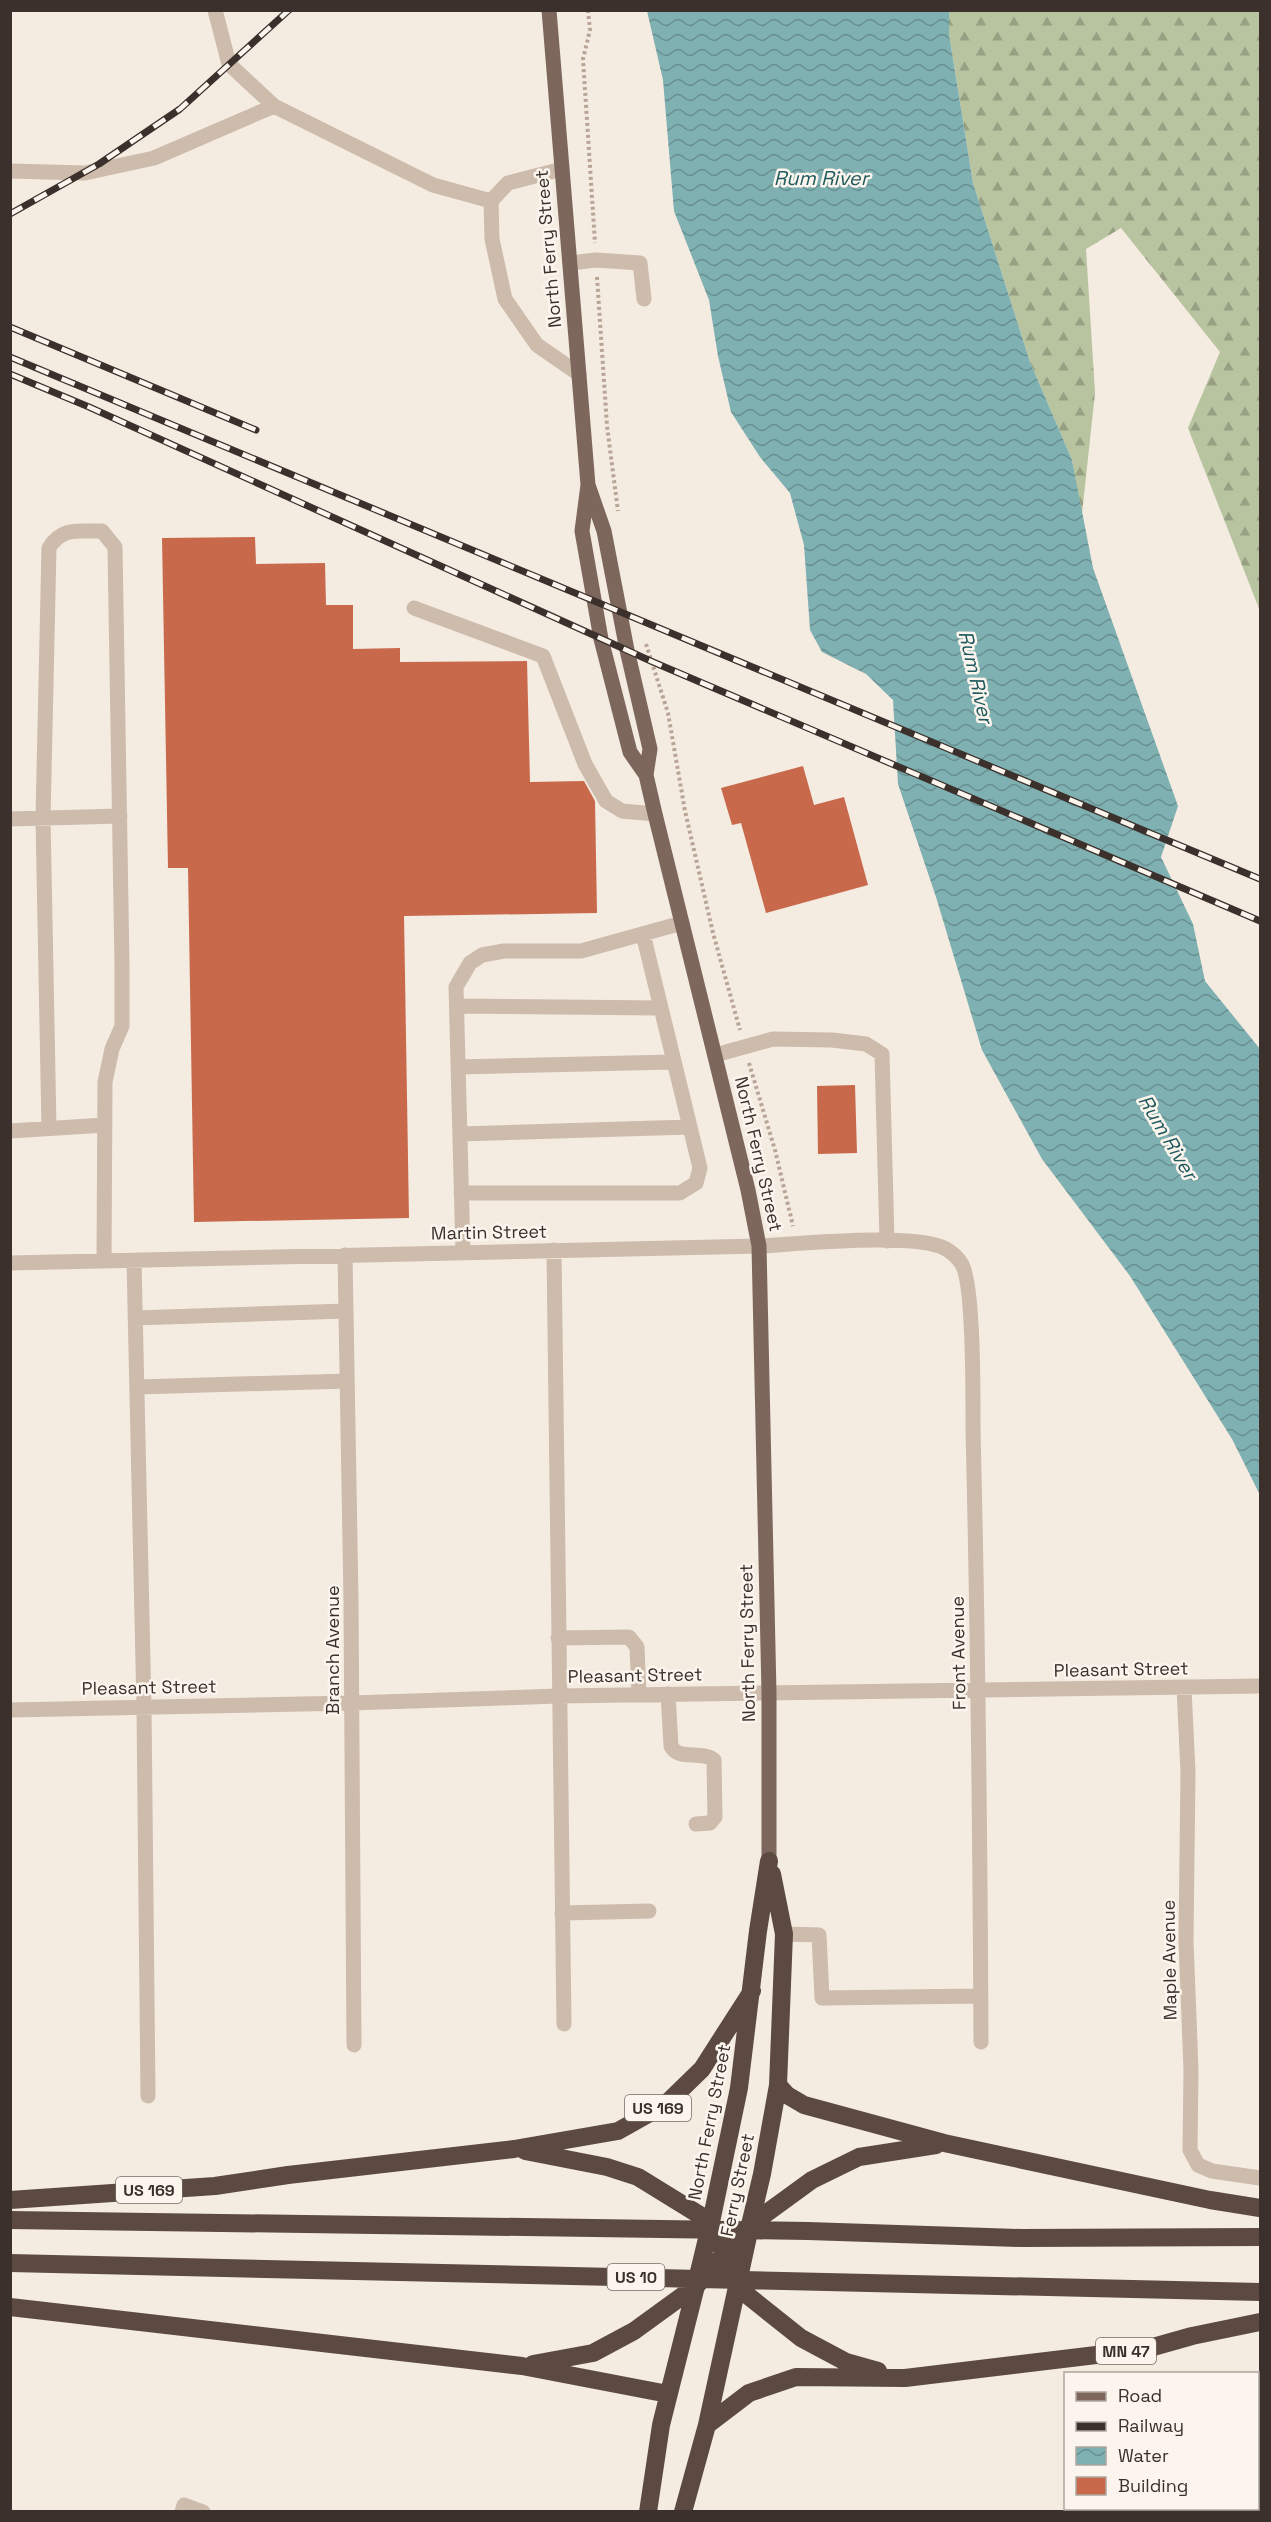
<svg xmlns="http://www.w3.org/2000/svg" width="1271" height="2522" viewBox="0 0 1271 2522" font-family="'Space Grotesk',sans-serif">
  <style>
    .forest { fill: url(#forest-firs) }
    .water { fill: url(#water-waves) }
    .building { fill: #c8694b }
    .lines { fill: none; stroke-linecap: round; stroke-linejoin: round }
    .path { stroke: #b9a596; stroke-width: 4; stroke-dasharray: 3 3; stroke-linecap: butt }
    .minor { stroke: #cdbbac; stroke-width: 15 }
    .major { stroke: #7d675c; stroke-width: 15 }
    .highway { stroke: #5c4a42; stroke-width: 18 }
    .rail-casing { stroke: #3b302b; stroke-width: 7 }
    .rail { stroke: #fbf5ee; stroke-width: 4.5; stroke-dasharray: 14; stroke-linecap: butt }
    .highway-bridge { stroke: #5c4a42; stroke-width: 18 }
    .labels { text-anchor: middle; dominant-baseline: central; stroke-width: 5; stroke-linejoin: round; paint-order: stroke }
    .shield { fill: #fbf5ee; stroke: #756b66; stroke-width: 1.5 }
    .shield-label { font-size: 16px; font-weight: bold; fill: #3b302b }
    .street-label { font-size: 18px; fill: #3b302b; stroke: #fbf5ee }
    .water-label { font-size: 20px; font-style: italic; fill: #1f5a5e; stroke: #fbf5ee }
  </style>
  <defs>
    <pattern id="forest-firs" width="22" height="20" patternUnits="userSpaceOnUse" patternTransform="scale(1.5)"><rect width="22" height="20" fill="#b8c4a0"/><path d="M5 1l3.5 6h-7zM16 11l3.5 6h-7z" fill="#97a083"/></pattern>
    <pattern id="water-waves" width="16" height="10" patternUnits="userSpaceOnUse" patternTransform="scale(1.5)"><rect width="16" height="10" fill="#7fb0b2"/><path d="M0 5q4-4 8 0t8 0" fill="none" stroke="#699091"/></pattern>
  </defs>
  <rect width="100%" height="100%" fill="#f4ebe1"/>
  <path class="forest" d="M949 11H1260V611L1188 428 1220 352 1121 228 1086 249 1095 393 1082 514 1072 460 1030 362 973 183 949 34Z"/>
  <path class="water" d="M647 11H949V34L973 183 1030 362 1072 460 1093 568 1178 806 1161 857 1193 924 1205 981 1260 1049V1495L1232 1439 1130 1276 1042 1159 982 1050 936 897 898 784 893 700 866 674 822 652 810 630 804 545 790 493 760 457 731 412 718 356 709 300 674 211 663 80Z"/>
  <path class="building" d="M255 537 256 564 325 563 326 605H353V649L400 648V662L527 661 530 782 584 781 595 801 597 913 404 916 409 1218 194 1222 188 868H168L162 538Z
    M803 766 814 805 844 797 868 885 766 913 741 823 732 825 721 788Z
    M855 1085 857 1153 818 1154 817 1086Z"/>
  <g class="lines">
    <path class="path" d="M588 10 590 30 583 59 595 243
      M597 277 607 426 618 511
      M646 644 668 713 685 811 713 933 740 1030
      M749 1063 775 1150 793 1226"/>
    <path class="minor" d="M215 10 229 64 274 106 433 185 491 201
      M562 169 508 183 491 201 492 239 505 299 537 345 579 374
      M10 171 85 173 154 158 274 106
      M570 263 596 260 640 263 644 299
      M414 608 543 656 585 764 606 801 622 811 655 814
      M10 819 120 816
      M457 1006 661 1008
      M715 1055 773 1039 832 1040 866 1044 882 1054 887 1241
      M458 1067 674 1062
      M49 1128 43 818 49 548C62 526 79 532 102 531L115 547 122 965V1026L112 1049 105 1082 104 1261
      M10 1131 105 1125
      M460 1134 690 1127
      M461 1193H680L696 1183 700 1168 643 934
      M554 1250 564 2024
      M463 1252 456 987 470 963 482 955 504 951H581L682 923
      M345 1255 351 1600 354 2045
      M134 1261 144 1707 148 2096
      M10 1263 759 1246C798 1244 917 1232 946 1249 951 1252 958 1258 961 1263 974 1280 973 1402 973 1430 978 1634 980 1838 981 2042
      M135 1318 346 1311
      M137 1387 347 1381
      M558 1638 629 1637 637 1647 639 1695
      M1184 1688 1188 1772 1186 1941 1191 2070 1190 2150 1198 2165 1212 2171 1260 2178
      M668 1694 671 1746C678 1761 701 1750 714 1760L715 1817 710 1823 696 1824
      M10 1710 352 1703 559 1696 1260 1686
      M562 1913 649 1911
      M784 1934 819 1935 822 1998 980 1996
      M1258 2401H1260
      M182 2512 184 2505 203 2512
      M1194 2512V2508"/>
    <path class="major" d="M549 10 588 485 582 531 601 639 630 752 646 775
      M588 485 604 531 627 650 650 749 646 775 655 814 748 1190 759 1246 769 1693V1861"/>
    <path class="highway" d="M778 2085 787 2095 804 2105 944 2143 1210 2200 1260 2208
      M525 2151 607 2167 638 2177 711 2222 739 2088 758 1931 769 1861
      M10 2200 215 2186 288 2175 514 2149 618 2131 666 2104 702 2069 752 1991
      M10 2220 808 2231 1021 2238 1260 2237
      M750 2225 762 2174 778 2085 784 1934 772 1874
      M750 2225 812 2180 859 2157 936 2145
      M10 2263 1260 2292
      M10 2307 522 2366 668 2394
      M533 2364 593 2353 634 2331 696 2286
      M707 2425 749 2393 796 2377 905 2378 1146 2349 1192 2336 1260 2322
      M648 2512 661 2425 696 2286
      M683 2512 707 2425 737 2287 801 2338 846 2362 878 2371"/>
    <defs>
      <path id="rail" d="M10 214 99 164 180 109 289 10
        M10 327 256 430
        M10 357 1260 879
        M10 374 89 407 653 662 1260 921"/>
    </defs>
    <use href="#rail" class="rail-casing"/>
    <use href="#rail" class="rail"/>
    <path class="highway-bridge" d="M711 2222 737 2287
      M696 2284 711 2222
      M696 2286 750 2225
      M737 2287 750 2227"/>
  </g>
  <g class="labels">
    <g class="shield">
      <rect x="625" y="2095" width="66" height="26" rx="4.5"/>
      <rect x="116" y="2177" width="66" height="26" rx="4.5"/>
      <rect x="607.5" y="2264" width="57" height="26" rx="4.5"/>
      <rect x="1096" y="2338" width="60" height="26" rx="4.5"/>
    </g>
    <g class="shield-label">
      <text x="658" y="2108">US 169</text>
      <text x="149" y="2190">US 169</text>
      <text x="636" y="2277">US 10</text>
      <text x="1126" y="2351">MN 47</text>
    </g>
    <g class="street-label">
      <text transform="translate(548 249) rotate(-95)">North Ferry Street</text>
      <text transform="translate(759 1154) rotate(77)">North Ferry Street</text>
      <text transform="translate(489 1232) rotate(-1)">Martin Street</text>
      <text transform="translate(747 1643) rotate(-91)">North Ferry Street</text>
      <text transform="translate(332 1650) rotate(-90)">Branch Avenue</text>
      <text transform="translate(958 1653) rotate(-91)">Front Avenue</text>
      <text transform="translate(1121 1669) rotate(-1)">Pleasant Street</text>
      <text transform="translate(635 1675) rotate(-1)">Pleasant Street</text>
      <text transform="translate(149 1687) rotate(-1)">Pleasant Street</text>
      <text transform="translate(1169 1960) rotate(-91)">Maple Avenue</text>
      <text transform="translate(709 2122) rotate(-79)">North Ferry Street</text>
      <text transform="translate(737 2185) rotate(-78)">Ferry Street</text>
    </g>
    <g class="water-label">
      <text x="821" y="178">Rum River</text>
      <text transform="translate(976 677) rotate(77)">Rum River</text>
      <text transform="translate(1168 1137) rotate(59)">Rum River</text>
    </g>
  </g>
  <rect width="1271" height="2522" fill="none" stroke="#3b302b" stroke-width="24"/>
  <rect x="1064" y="2372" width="195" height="138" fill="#fbf5ee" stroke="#aea6a0" stroke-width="1.5"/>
  <rect x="1076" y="2392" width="30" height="9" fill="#7d675c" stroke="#aea6a0" stroke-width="1.5"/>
  <text x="1118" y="2402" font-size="18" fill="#3b302b">Road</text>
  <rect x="1076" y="2422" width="30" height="9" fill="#3b302b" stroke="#aea6a0" stroke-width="1.5"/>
  <text x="1118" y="2432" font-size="18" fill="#3b302b">Railway</text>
  <rect x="1076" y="2447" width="30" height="18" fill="url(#water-waves)" stroke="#aea6a0" stroke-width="1.5"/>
  <text x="1118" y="2462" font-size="18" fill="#3b302b">Water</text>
  <rect x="1076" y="2477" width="30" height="18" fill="#c8694b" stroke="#aea6a0" stroke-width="1.5"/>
  <text x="1118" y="2492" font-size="18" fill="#3b302b">Building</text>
</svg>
